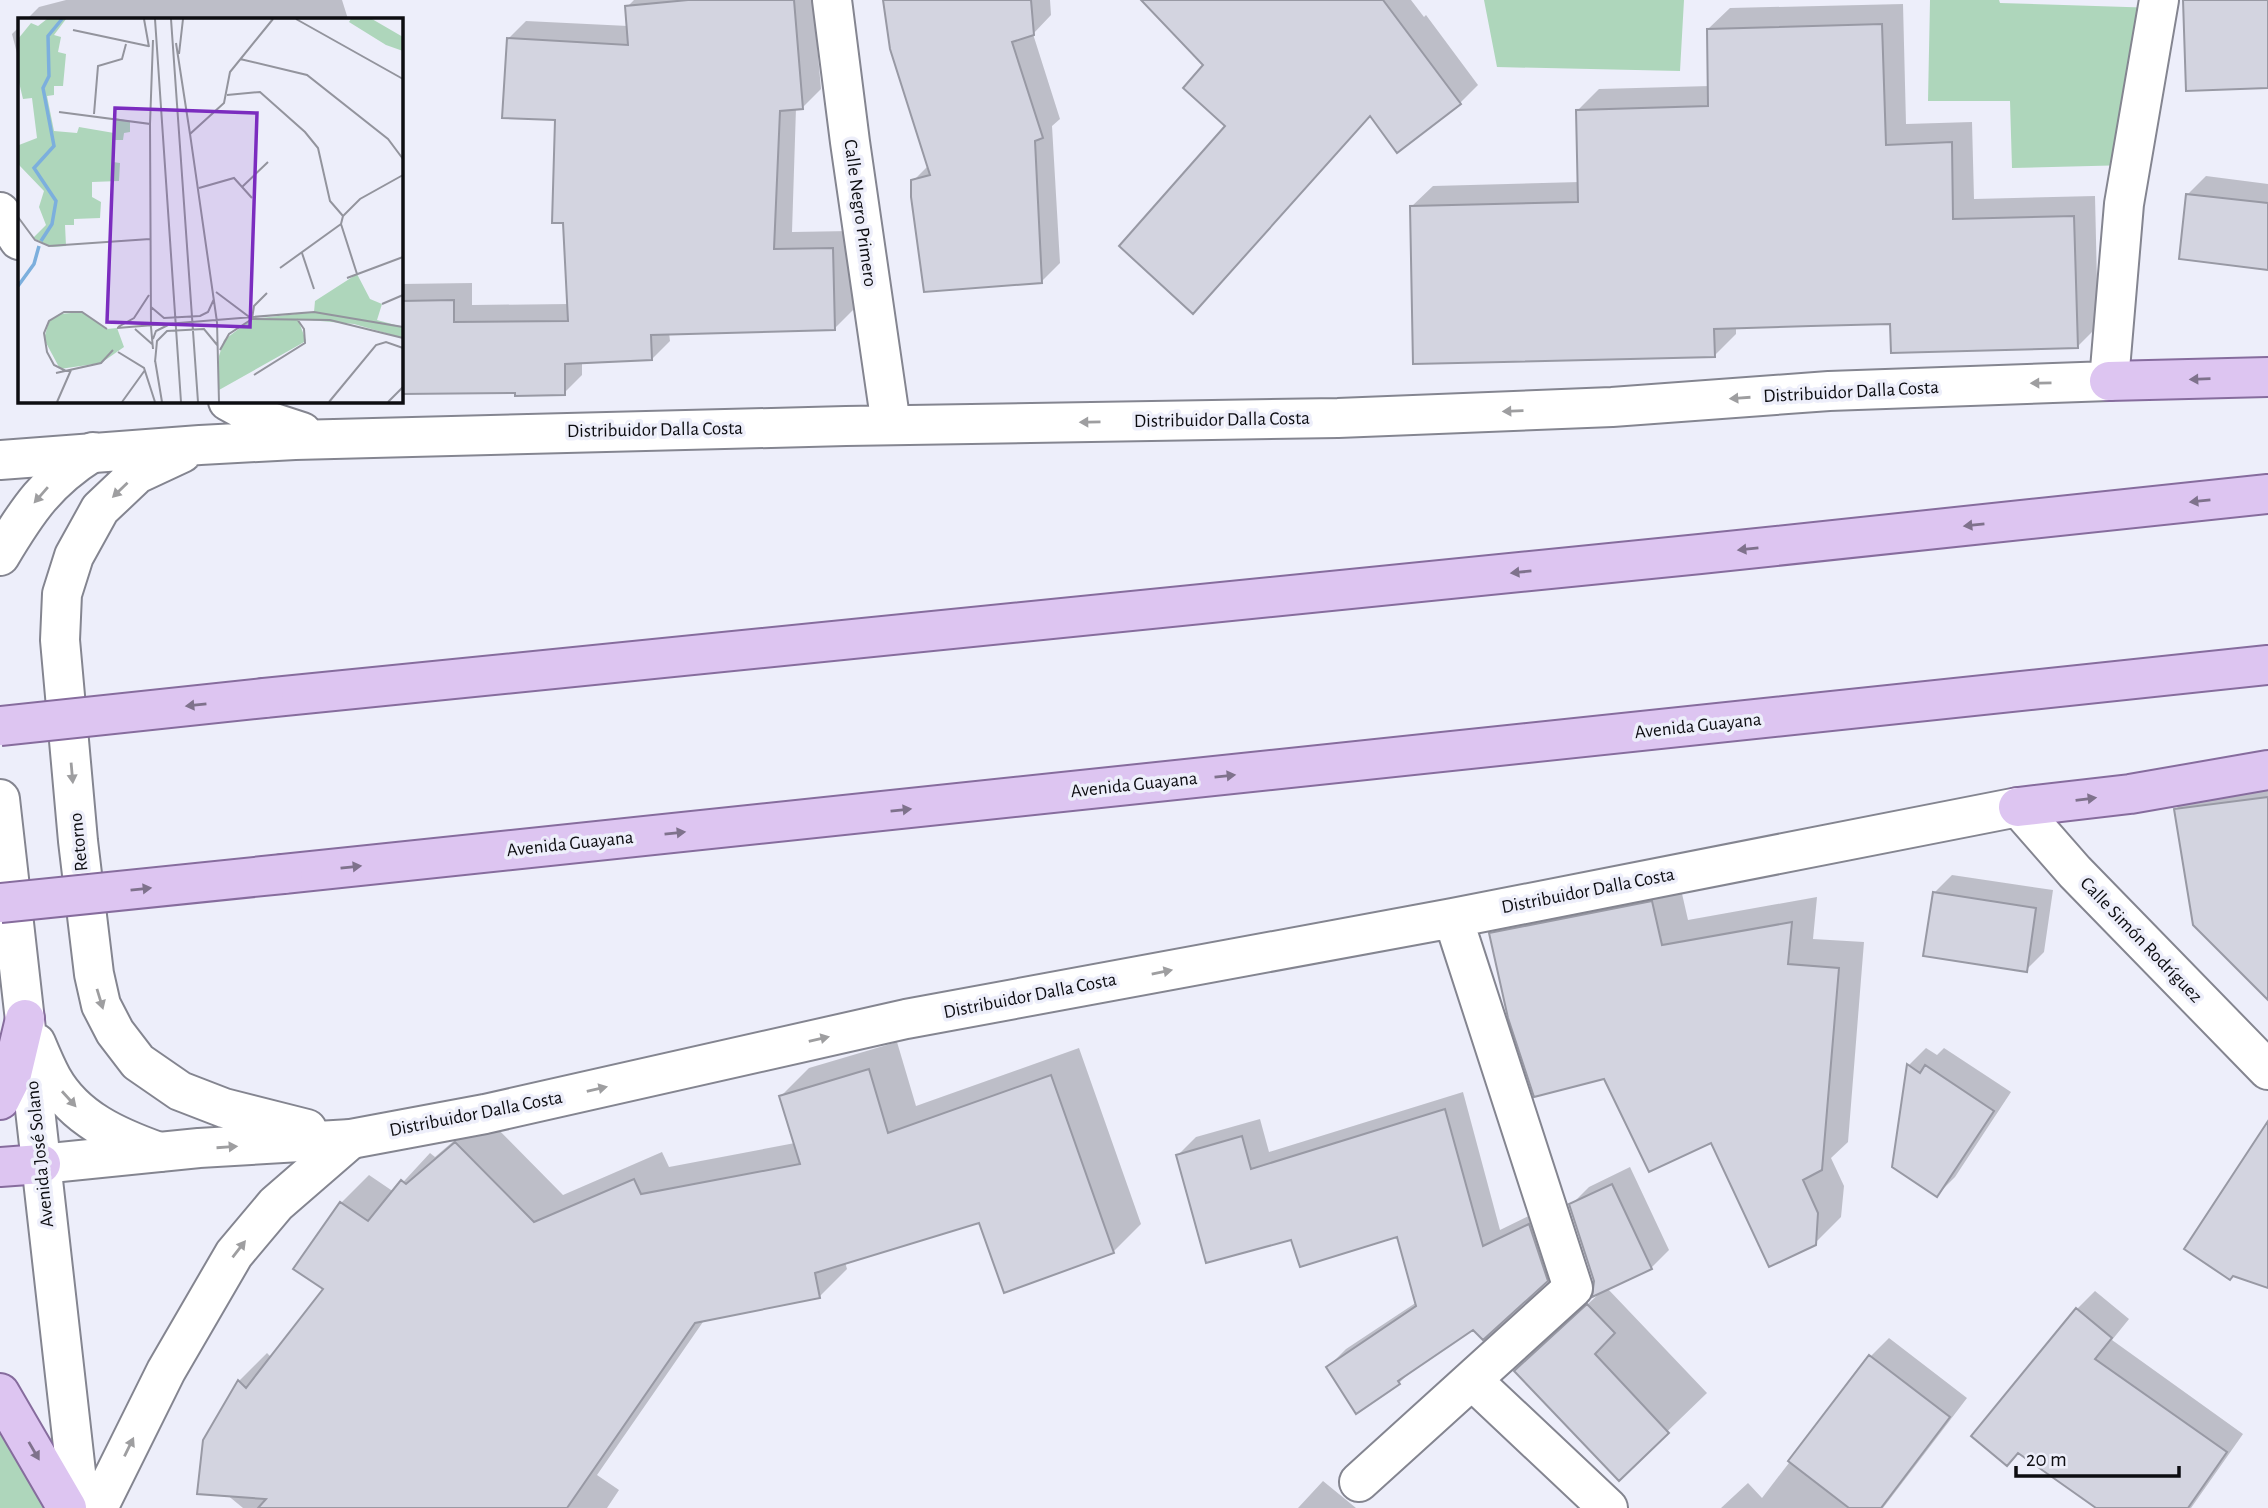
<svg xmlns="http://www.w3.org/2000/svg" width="2268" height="1508" viewBox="0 0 2268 1508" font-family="'Alegreya Sans',sans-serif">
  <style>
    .green { fill: #aed6bb }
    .shadow { fill: #0003 }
    .building { fill: #d3d4e0; stroke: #9899a4; stroke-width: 2 }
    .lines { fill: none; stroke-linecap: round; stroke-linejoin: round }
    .minor-casing { stroke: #848590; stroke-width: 42 }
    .tertiary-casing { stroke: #848590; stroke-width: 42 }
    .primary-casing { stroke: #866c9d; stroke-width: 42 }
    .minor { stroke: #fff; stroke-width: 38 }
    .tertiary { stroke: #fff; stroke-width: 38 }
    .primary { stroke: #ddc5f1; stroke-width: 38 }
    .primary-bridge-casing { stroke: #866c9d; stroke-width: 42; stroke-linecap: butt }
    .primary-bridge { stroke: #ddc5f1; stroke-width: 38 }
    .oneway { fill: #7f728c }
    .oneway2 { fill: #9e9ea0 }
    .labels { text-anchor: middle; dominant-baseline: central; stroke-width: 7; stroke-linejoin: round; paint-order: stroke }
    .street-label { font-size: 19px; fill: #0d0d11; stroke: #edeefa }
    .inset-river { fill: none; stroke: #7cafdd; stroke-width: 3.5 }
    .inset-road { fill: none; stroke: #93949d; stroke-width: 2 }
    .view { fill: #7b2cbf; fill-opacity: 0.15; stroke: #7b2cbf; stroke-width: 3.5 }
    .inset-edge { fill: none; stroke: #0d0d11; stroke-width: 3.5 }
  </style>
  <rect width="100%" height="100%" fill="#edeefa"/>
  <path class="green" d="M1484 0H1684L1680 71 1497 67Z
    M1930 0H1999L2000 3 2158 8 2131 165 2012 168 2010 101H1928Z
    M0 1393 67 1508H0Z"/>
  <path class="shadow" d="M66 0H342L348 19H27L39 7Z
    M634 0H813L821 89 803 107 796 108 792 232 851 231 853 310 835 328 669 333 670 341 652 359 582 362V375L564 393H401V284L472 283V305L569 304 557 119 508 39 526 21 628 26 627 7Z
    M885 0H1050L1051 15 1033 34 1060 119 1052 126 1060 263 1042 281 913 181 929 165Z
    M1143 0H1411L1424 17 1426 15 1478 85 1460 103 1397 150 1371 115 1228 126 1205 65Z
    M1903 4 1906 124 1972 122 1974 199 2095 196 2098 326 2077 347 1892 323 1736 326V334L1715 355 1411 207 1433 186 1580 182 1578 110 1599 89 1710 86 1708 29 1730 8Z
    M19 27V61L12 34Z
    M2206 176 2268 184V268L2188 194Z
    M2268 768V997L2176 809 2209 776Z
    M1952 875 2053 890 2044 952 2026 970 1934 893Z
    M1678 876 1688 920 1817 897 1813 939 1864 942 1848 1142 1831 1158 1844 1186 1841 1217 1815 1243 1712 1140 1605 1077 1491 934 1517 907Z
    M897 1042 916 1106 1079 1048 1141 1224 1113 1252 981 1221 845 1262 847 1269 819 1297 705 1319 597 1475 619 1490 607 1508H243L226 1494 204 1441 239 1381 267 1353 272 1358 325 1288 341 1203 369 1175 394 1192 430 1153 435 1157 484 1115 563 1195 662 1152 669 1167 795 1143 781 1096 809 1068Z
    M1926 1048 1937 1055 1944 1048 2011 1092 1955 1177 1937 1195 1909 1065Z
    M1463 1092 1500 1230 1547 1207 1565 1262 1547 1280 1413 1369 1399 1383 1328 1367 1346 1349 1417 1302 1398 1234 1292 1238 1178 1155 1196 1137 1260 1119 1269 1152Z
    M1630 1167 1669 1250 1651 1268 1607 1288 1707 1393 1619 1478 1534 1354 1602 1291 1596 1281 1571 1205 1589 1187Z
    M2095 1291 2129 1319 2112 1340 2243 1434 2191 1508H2099L2019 1451 1973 1436 2077 1309Z
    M1889 1338 1967 1398 1883 1508H1721L1748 1483 1762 1498 1871 1356Z
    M1323 1481 1356 1508H1298Z"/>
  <path class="building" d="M688 0H794L803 109 780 111 774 249 833 248 835 330 651 335 652 360 565 364V395L515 396V393L401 394V301L454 300V322L568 321 563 223H552L555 120 502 118 507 38 628 45 625 6Z
    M883 0H1031L1034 35 1012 42 1043 138 1035 141 1042 283 924 292 911 197V180L930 175 890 49Z
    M1141 0H1383L1461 104 1397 153 1370 116 1193 314 1119 246 1225 126 1183 88 1203 65Z
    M2183 0H2268V88L2186 91Z
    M1882 24 1886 145 1952 142 1953 219 2074 216 2078 348 1891 353 1890 324 1811 326 1714 329 1715 357 1413 364 1410 206 1578 202 1576 110 1708 106 1707 29Z
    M2186 194 2268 203V270L2179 259Z
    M2268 797V1000L2193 925 2174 809Z
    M1933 892 2036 908 2027 972 1923 956Z
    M1652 901 1662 945 1792 922 1788 964 1839 968 1822 1170 1803 1180 1818 1213 1816 1245 1769 1267 1711 1143 1649 1172 1604 1079 1534 1097 1508 1018 1489 933Z
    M1907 1064 1920 1073 1925 1065 1994 1111 1937 1197 1892 1167Z
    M869 1069 888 1133 1051 1075 1114 1253 1004 1293 979 1223 815 1273 820 1298 695 1323 567 1508H258L266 1499 197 1494 203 1440 238 1380 246 1388 323 1289 293 1269 340 1202 368 1221 401 1180 406 1184 455 1142 534 1222 634 1179 641 1194 800 1164 779 1096Z
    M1445 1109 1483 1246 1529 1224 1548 1281 1483 1340 1473 1330 1398 1381 1400 1384 1356 1414 1326 1367 1416 1306 1397 1237 1300 1267 1291 1240 1206 1263 1176 1155 1242 1136 1251 1169Z
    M2268 1121V1288L2233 1276 2230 1280 2184 1249Z
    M1612 1184 1652 1269 1592 1297 1594 1281 1569 1204Z
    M1587 1304 1615 1333 1595 1354 1669 1433 1619 1481 1514 1371Z
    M2076 1308 2112 1338 2095 1359 2227 1452 2188 1508H2096L2018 1453 2007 1466 1971 1436Z
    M1869 1355 1950 1417 1881 1508H1849L1788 1461Z"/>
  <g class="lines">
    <defs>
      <path id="minor" d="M832 0 850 142 891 425
        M0 212 19 240
        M228 401 259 418 302 432
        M182 453 137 474 100 509 74 556 62 594 60 640 78 841 94 974 101 1005 115 1032 138 1062 180 1091 224 1108 307 1129
        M0 460 200 445 295 440 846 426 1338 418 1612 407 1829 391 2109 381 2124 204 2159 0
        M41 1164 199 1148 351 1139 485 1114 906 1019 1453 918 2018 807 2075 872 2268 1070
        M1472 1380 1608 1508
        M1359 1482 1573 1288 1453 918"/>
      <path id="tertiary" d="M0 556C28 509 47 481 93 452
        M0 799 80 1508
        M36 1043C41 1055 46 1067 52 1078 75 1119 117 1137 159 1152
        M98 1508 166 1371 234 1254 276 1204 351 1139"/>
      <path id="primary" d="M2109 381 2268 377
        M264 698 1700 554 2268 494
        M2018 807 2130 794 2268 770
        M283 874 2268 665
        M0 1100 11 1078 25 1019
        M0 1167 41 1164
        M0 1393 67 1508"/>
    </defs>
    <use href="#minor" class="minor-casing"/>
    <use href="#tertiary" class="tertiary-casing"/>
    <use href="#primary" class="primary-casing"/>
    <use href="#minor" class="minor"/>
    <use href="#tertiary" class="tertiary"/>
    <use href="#primary" class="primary"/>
    <defs>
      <path id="primary-bridge" d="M0 726 264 698
        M0 903 283 874"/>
    </defs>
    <use href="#primary-bridge" class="primary-bridge-casing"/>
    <use href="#primary-bridge" class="primary-bridge"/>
  </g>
  <defs><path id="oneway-solid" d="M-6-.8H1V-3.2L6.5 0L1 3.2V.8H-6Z" transform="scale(1.75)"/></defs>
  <g class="oneway">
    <use href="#oneway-solid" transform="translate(2200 379) rotate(178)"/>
    <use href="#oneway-solid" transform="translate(2200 501) rotate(174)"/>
    <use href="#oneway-solid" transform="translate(1974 525) rotate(174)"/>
    <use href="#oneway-solid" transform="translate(1748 549) rotate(174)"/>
    <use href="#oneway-solid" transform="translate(1521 572) rotate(174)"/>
    <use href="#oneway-solid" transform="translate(196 705) rotate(174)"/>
    <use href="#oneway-solid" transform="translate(1225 776) rotate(-6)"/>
    <use href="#oneway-solid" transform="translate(2086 799) rotate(-7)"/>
    <use href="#oneway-solid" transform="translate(901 810) rotate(-6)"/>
    <use href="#oneway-solid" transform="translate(675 833) rotate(-6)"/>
    <use href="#oneway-solid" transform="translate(351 867) rotate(-6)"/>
    <use href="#oneway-solid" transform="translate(141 889) rotate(-6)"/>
    <use href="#oneway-solid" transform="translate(34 1451) rotate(60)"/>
  </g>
  <g class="oneway2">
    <use href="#oneway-solid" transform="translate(2041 383) rotate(179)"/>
    <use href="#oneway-solid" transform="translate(1740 398) rotate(176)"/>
    <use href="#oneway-solid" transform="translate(1513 411) rotate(178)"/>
    <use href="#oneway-solid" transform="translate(1090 422) rotate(179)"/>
    <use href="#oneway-solid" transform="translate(120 490) rotate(136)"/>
    <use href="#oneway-solid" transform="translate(41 495) rotate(131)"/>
    <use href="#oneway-solid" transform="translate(72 773) rotate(85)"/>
    <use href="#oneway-solid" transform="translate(1162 972) rotate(-11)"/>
    <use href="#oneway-solid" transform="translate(100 999) rotate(73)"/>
    <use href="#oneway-solid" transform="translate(819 1039) rotate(-13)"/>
    <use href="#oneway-solid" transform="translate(597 1089) rotate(-13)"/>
    <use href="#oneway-solid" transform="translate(69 1099) rotate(48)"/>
    <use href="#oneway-solid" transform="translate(227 1147) rotate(-4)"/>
    <use href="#oneway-solid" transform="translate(239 1249) rotate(-52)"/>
    <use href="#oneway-solid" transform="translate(129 1447) rotate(-64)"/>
  </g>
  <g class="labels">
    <g class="street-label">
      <text transform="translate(860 213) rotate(82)">Calle Negro Primero</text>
      <text transform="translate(1851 392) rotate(-3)">Distribuidor Dalla Costa</text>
      <text transform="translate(1222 420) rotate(-1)">Distribuidor Dalla Costa</text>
      <text transform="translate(655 430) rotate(-1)">Distribuidor Dalla Costa</text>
      <text transform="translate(1698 726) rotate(-6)">Avenida Guayana</text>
      <text transform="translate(1134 785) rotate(-6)">Avenida Guayana</text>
      <text transform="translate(79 842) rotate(-96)">Retorno</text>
      <text transform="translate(570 844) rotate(-6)">Avenida Guayana</text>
      <text transform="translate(1588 891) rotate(-11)">Distribuidor Dalla Costa</text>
      <text transform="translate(2141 940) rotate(46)">Calle Simón Rodríguez</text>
      <text transform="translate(1030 996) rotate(-11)">Distribuidor Dalla Costa</text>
      <text transform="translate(476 1114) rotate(-11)">Distribuidor Dalla Costa</text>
      <text transform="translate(40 1154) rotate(-96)">Avenida José Solano</text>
    </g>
  </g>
  <g transform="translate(18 18)">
    <rect width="385" height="385" fill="#edeefa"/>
    <path d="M29 1H48L36 17 43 19 40 34 48 36 45 68H36V77L29 78 36 113 59 115 61 109 96 115 97 100 112 103V114L106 115 105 122H95V144L102 145 101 163 74 164V179L83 184 82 200 56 201V207H47L48 228 34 229 15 220 28 207 21 189 26 173 1 147V127L19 120 14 80 5 81 0 60V21L13 5 20 8ZM333 1H354L385 19V33L368 27 331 4ZM339 256 352 281 364 286 359 302 385 309V320L336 306 280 301 288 323 201 372V338L206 322 234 301 296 294 297 283ZM64 294 89 311 99 310 106 329 83 345 42 351 26 321 31 303 42 296Z" fill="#aed6bb"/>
    <path class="inset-river" d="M23 223 34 206 38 183 16 150 36 128 25 70 31 58 30 18 44 1M0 268 16 246 21 228"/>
    <path class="inset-road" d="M126 1 131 29M137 1 163 384M153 1 180 384M278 1 385 61M55 12 130 28M158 25 172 116M161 36 165 1M222 41 289 57 370 121 385 141M209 77 242 74 287 114 300 130 312 183 325 198M41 94 132 106 133 309M76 96 80 48 104 41 108 26M132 106 135 22M224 169 250 144M181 170 216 160 234 180M0 199 17 222 31 228 132 221M284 235 296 271M262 250 323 206M339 256 323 206 325 198 342 181 385 157M329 260 385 239M198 274 234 301 312 302 385 320M364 286 385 277M133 289 146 300 182 298 190 294 196 281M234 301 236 288 249 275M199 304 172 116 206 85 212 54 255 1M199 304 201 384M100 309 116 300 131 277M133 309 135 331M99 310 296 294 385 309M117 311 134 326M135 321 138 313 150 307M202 332 211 316 234 301M100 334 126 350 137 384M137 342 144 384M137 344 139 323 149 313 186 311 200 328M48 353 36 347 29 334 26 315 31 303 46 294H64L89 311M38 355 83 345 95 332M236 357 287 325 286 311 279 301M39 384 53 352M104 384 127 352M311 384 358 327 368 324 385 330M370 384 385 369"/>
    <path class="view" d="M97 90 239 95 232 309 89 304Z"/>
    <rect width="385" height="385" class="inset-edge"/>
  </g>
  <path d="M2016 1466v10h163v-10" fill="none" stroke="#0d0d11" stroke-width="3.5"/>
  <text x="2026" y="1466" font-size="21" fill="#0d0d11" stroke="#edeefa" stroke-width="5" paint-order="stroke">20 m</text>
</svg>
